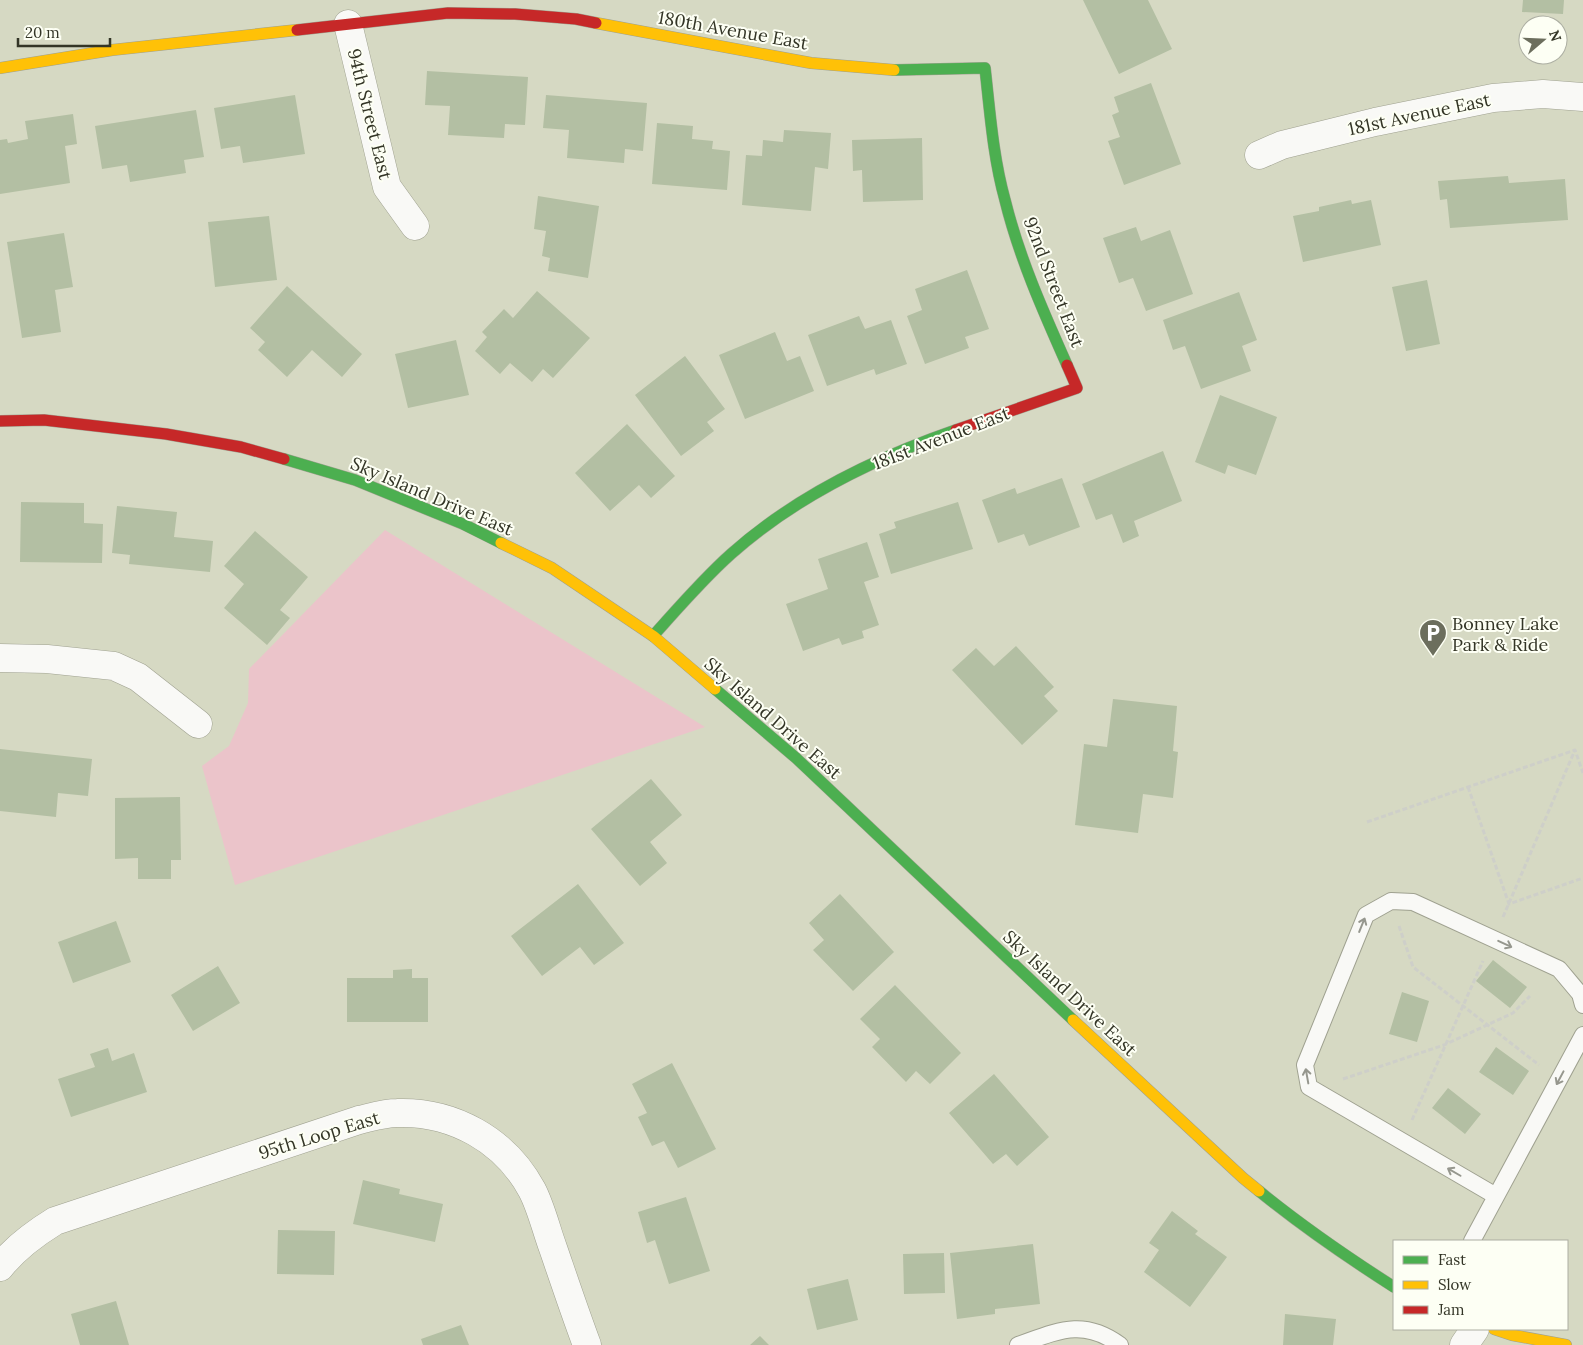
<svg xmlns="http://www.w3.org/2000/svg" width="1583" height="1345" viewBox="0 0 1583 1345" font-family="Lora,serif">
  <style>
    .green { fill: #ebc4ca }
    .building { fill: #b3bfa3 }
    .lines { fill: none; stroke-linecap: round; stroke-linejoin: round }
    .lane-casing { stroke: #9fa190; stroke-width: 18 }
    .street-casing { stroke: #9fa190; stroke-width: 29 }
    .fast-casing { stroke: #9fa190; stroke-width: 12 }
    .slow-casing { stroke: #9fa190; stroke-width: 12 }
    .jam-casing { stroke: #9fa190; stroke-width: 12 }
    .path { stroke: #cecfc9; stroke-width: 3; stroke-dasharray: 5 2.5; stroke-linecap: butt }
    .lane { stroke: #f9f9f6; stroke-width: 16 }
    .street { stroke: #f9f9f6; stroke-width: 28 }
    .fast { stroke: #4caf50; stroke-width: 11 }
    .slow { stroke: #ffc107; stroke-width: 11 }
    .jam { stroke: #c62828; stroke-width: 11 }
    .oneway { stroke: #96978e }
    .labels { text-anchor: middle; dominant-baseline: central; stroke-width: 4; stroke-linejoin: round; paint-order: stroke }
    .street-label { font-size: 18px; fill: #333526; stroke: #fdfff4 }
    .poi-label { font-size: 18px; fill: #333526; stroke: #fdfff4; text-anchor: start }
  </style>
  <rect width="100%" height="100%" fill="#d6d9c3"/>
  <path class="green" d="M385 530 705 727 235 885 202 766 229 746 248 703 249 669Z"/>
  <path class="building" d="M1083 0H1148L1172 49 1119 74Z
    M1523 0H1564L1563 14 1522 12Z
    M427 71 528 77 525 125 505 124 504 138 448 135 450 106 425 105Z
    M1151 83 1181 164 1124 185 1108 141 1120 137 1112 115 1119 112 1114 97Z
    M295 95 305 154 243 163 240 146 221 149 214 108Z
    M546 95 647 103 643 151 625 149 624 163 567 158 569 130 543 128Z
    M196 110 204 157 184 160 186 173 130 182 127 165 102 169 95 126Z
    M73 114 77 144 65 146 70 183 0 194V140L7 139 8 143 28 139 25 121Z
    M657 123 693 126 692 139 713 141 712 149 730 151 727 190 652 184Z
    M784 130 831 133 828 169 815 167 811 211 742 205 746 155 762 156 763 140 783 142Z
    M922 138 923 200 863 202 862 170 853 171 852 140Z
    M1508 176 1509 183 1565 179 1568 220 1450 228 1447 199 1440 200 1438 181Z
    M538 196 599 206 588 278 548 271 550 258 542 256 546 231 534 229Z
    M1351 200 1352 204 1371 200 1381 245 1303 262 1293 216 1319 211V207Z
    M269 216 277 280 215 287 208 222Z
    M1136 227 1141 241 1170 230 1193 294 1146 311 1133 278 1119 283 1103 238Z
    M64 233 73 287 55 290 61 332 22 338 7 242Z
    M967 270 989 329 965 337 969 348 925 364 907 316 922 310 915 289Z
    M1427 280 1440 344 1406 351 1392 287Z
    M287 286 362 354 342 377 312 350 287 377 258 350 265 342 250 328Z
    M537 291 590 338 553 378 543 369 532 382 510 363 500 374 475 351 487 337 482 332 504 309 513 318Z
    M1239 292 1257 340 1242 346 1251 371 1201 389 1185 346 1173 350 1163 320Z
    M859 316 865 329 891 320 907 364 876 375 874 369 827 386 808 335Z
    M775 332 787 361 800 356 814 391 745 419 719 355Z
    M456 340 469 395 408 408 395 354Z
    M685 356 725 409 707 422 714 431 681 456 635 395Z
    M1220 395 1277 417 1256 475 1228 465 1225 474 1195 462Z
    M627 424 675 476 651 498 639 485 610 511 575 473Z
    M1163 451 1182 501 1134 521 1139 536 1123 543 1112 514 1096 520 1082 484Z
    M1062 478 1080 527 1029 546 1024 534 998 543 982 500 1015 488 1017 494Z
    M21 502 84 503V523L103 524 102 563 20 562Z
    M958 502 973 549 891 574 879 534 896 528 894 522Z
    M117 506 177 512 174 537 213 541 210 572 129 564 130 555 112 553Z
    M255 531 308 577 280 610 290 618 267 645 224 608 244 584 224 566Z
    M867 542 879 577 864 582 879 625 862 631 864 638 842 645 839 638 803 651 786 604 828 589 818 559Z
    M1016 646 1054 687 1044 696 1058 711 1022 745 952 670 976 648 994 666Z
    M1113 699 1177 706 1173 751 1178 752 1173 798 1143 794 1138 833 1075 825 1084 744 1107 747Z
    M0 749 92 759 88 796 58 793 56 817 0 811Z
    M651 779 682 815 650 842 667 863 640 886 591 829Z
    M180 797 181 860H171V879H138V858L115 859V798Z
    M578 884 624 943 594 965 580 947 542 976 511 936Z
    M840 894 894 952 853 991 813 950 824 940 809 923Z
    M116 921 131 962 73 983 58 942Z
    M1493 960 1527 987 1510 1008 1476 981Z
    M218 966 240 1003 193 1031 171 995Z
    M412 969V978H428V1022H347V978H393V970Z
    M895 985 961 1053 930 1084 916 1071 906 1082 872 1047 880 1039 860 1019Z
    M1402 992 1429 1001 1417 1042 1389 1034Z
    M1496 1047 1529 1071 1513 1095 1479 1072Z
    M108 1048 112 1061 134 1053 147 1092 71 1117 58 1079 95 1067 90 1054Z
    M672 1063 716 1149 678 1168 664 1141 652 1146 638 1117 647 1113 632 1084Z
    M994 1074 1049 1137 1017 1166 1006 1154 993 1164 949 1113Z
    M1448 1088 1481 1114 1465 1134 1432 1108Z
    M363 1180 400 1189 399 1194 443 1204 435 1242 353 1224Z
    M686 1197 710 1271 669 1284 655 1240 647 1243 638 1212Z
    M1172 1211 1198 1231 1195 1234 1227 1257 1190 1307 1144 1272 1159 1250 1149 1243Z
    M278 1230 335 1231 334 1275 277 1274Z
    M1033 1244 1040 1304 995 1309V1314L957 1319 950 1253Z
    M944 1253 945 1293 904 1294 903 1254Z
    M848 1279 858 1320 817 1330 807 1289Z
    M116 1301 129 1345H80L71 1314Z
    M1285 1314 1336 1319 1333 1345H1283Z
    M461 1325 469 1345H423L421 1339Z
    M760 1336 769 1345H750Z"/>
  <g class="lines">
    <defs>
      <path id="lane" d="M1496 1196 1309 1087 1305 1065 1366 915 1391 901 1413 902 1559 969 1580 994 1583 1005
        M1472 1241 1583 1035
        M1018 1345C1058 1331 1083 1318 1120 1345"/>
      <path id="street" d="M348 24 387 187 415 226
        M1259 155 1282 145 1375 122 1493 98 1543 94 1583 97
        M0 658 47 659 114 666 138 677 198 724
        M0 1267C15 1248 34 1234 55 1221L359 1120C372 1117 385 1113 397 1113 453 1111 505 1140 532 1190 541 1207 546 1229 553 1248 564 1280 575 1313 587 1345
        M1464 1345 1475 1329"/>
      <path id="fast" d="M894 70 985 68C990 112 993 157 1005 200 1019 257 1043 311 1067 365
        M284 459 355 480 463 524 501 543
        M653 636C678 608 703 579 731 554 796 496 875 458 956 430
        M715 689 796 758 1073 1020
        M1259 1191C1302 1226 1347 1257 1394 1287"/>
      <path id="slow" d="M596 23 811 63 894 70
        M0 68 112 50 297 30
        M501 543 552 568 653 636 715 689
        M1073 1020 1243 1178 1259 1191
        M1494 1329 1512 1335 1566 1345"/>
      <path id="jam" d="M297 30 448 13 515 14 576 19 596 23
        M0 421 44 420 166 434 241 447 284 459
        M956 430 1077 388 1067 365"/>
    </defs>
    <use href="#lane" class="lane-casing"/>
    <use href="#street" class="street-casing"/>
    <use href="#fast" class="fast-casing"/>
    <use href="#slow" class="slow-casing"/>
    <use href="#jam" class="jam-casing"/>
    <path class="path" d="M1468 787 1509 904 1583 878
      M1367 822 1575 750 1583 773
      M1503 917 1575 750
      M1399 926 1413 967 1539 1065
      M1343 1079 1444 1045 1513 1013 1530 996
      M1412 1120 1483 961"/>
    <use href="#lane" class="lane"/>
    <use href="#street" class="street"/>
    <use href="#fast" class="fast"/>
    <use href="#slow" class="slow"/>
    <use href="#jam" class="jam"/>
  </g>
  <defs><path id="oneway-shaft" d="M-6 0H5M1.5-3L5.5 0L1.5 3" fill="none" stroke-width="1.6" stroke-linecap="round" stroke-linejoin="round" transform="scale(1.25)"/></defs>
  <g class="oneway">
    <use href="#oneway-shaft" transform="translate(1362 925) rotate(-68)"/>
    <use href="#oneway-shaft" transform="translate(1505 944) rotate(25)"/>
    <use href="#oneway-shaft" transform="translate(1307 1076) rotate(-100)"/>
    <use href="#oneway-shaft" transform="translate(1560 1078) rotate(118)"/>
    <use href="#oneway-shaft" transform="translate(1454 1172) rotate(-150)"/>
  </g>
  <defs>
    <symbol id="parking-pin" viewBox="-11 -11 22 30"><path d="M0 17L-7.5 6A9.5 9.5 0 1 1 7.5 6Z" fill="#6c6e5d" stroke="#fdfff4"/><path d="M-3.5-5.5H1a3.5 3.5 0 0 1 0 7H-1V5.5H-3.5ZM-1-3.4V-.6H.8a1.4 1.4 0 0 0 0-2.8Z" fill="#fff"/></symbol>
  </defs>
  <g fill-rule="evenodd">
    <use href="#parking-pin" x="1417" y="617" width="32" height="43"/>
  </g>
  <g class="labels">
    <g class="street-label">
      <text transform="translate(733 30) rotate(10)">180th Avenue East</text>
      <text transform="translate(370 114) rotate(76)">94th Street East</text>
      <text transform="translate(1419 114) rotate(-12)">181st Avenue East</text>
      <text transform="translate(1054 282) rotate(69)">92nd Street East</text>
      <text transform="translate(941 438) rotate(-21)">181st Avenue East</text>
      <text transform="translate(432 496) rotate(23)">Sky Island Drive East</text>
      <text transform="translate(773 718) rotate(41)">Sky Island Drive East</text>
      <text transform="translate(1070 993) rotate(43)">Sky Island Drive East</text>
      <text transform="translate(319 1135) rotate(-17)">95th Loop East</text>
    </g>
    <g class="poi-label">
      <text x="1452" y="623">Bonney Lake<tspan x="1452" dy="21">Park &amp; Ride</tspan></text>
    </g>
  </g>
  <rect x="1393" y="1240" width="175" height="90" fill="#fdfff4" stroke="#acaea2"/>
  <rect x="1403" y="1256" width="25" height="8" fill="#4caf50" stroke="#acaea2"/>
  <text x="1438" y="1265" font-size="15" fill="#333526">Fast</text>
  <rect x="1403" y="1281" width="25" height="8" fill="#ffc107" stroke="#acaea2"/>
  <text x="1438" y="1290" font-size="15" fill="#333526">Slow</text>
  <rect x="1403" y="1306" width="25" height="8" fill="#c62828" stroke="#acaea2"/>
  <text x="1438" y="1315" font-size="15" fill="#333526">Jam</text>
  <g transform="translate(1543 40) rotate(71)"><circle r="24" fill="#fdfff4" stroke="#acaea2"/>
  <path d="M0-4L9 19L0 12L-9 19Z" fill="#6c6e5d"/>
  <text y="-8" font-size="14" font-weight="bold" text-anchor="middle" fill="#333526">N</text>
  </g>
  <path d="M18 38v8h92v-8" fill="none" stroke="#333526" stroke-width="2.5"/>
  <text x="25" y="38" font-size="15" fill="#333526" stroke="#fdfff4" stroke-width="4" paint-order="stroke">20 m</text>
</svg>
